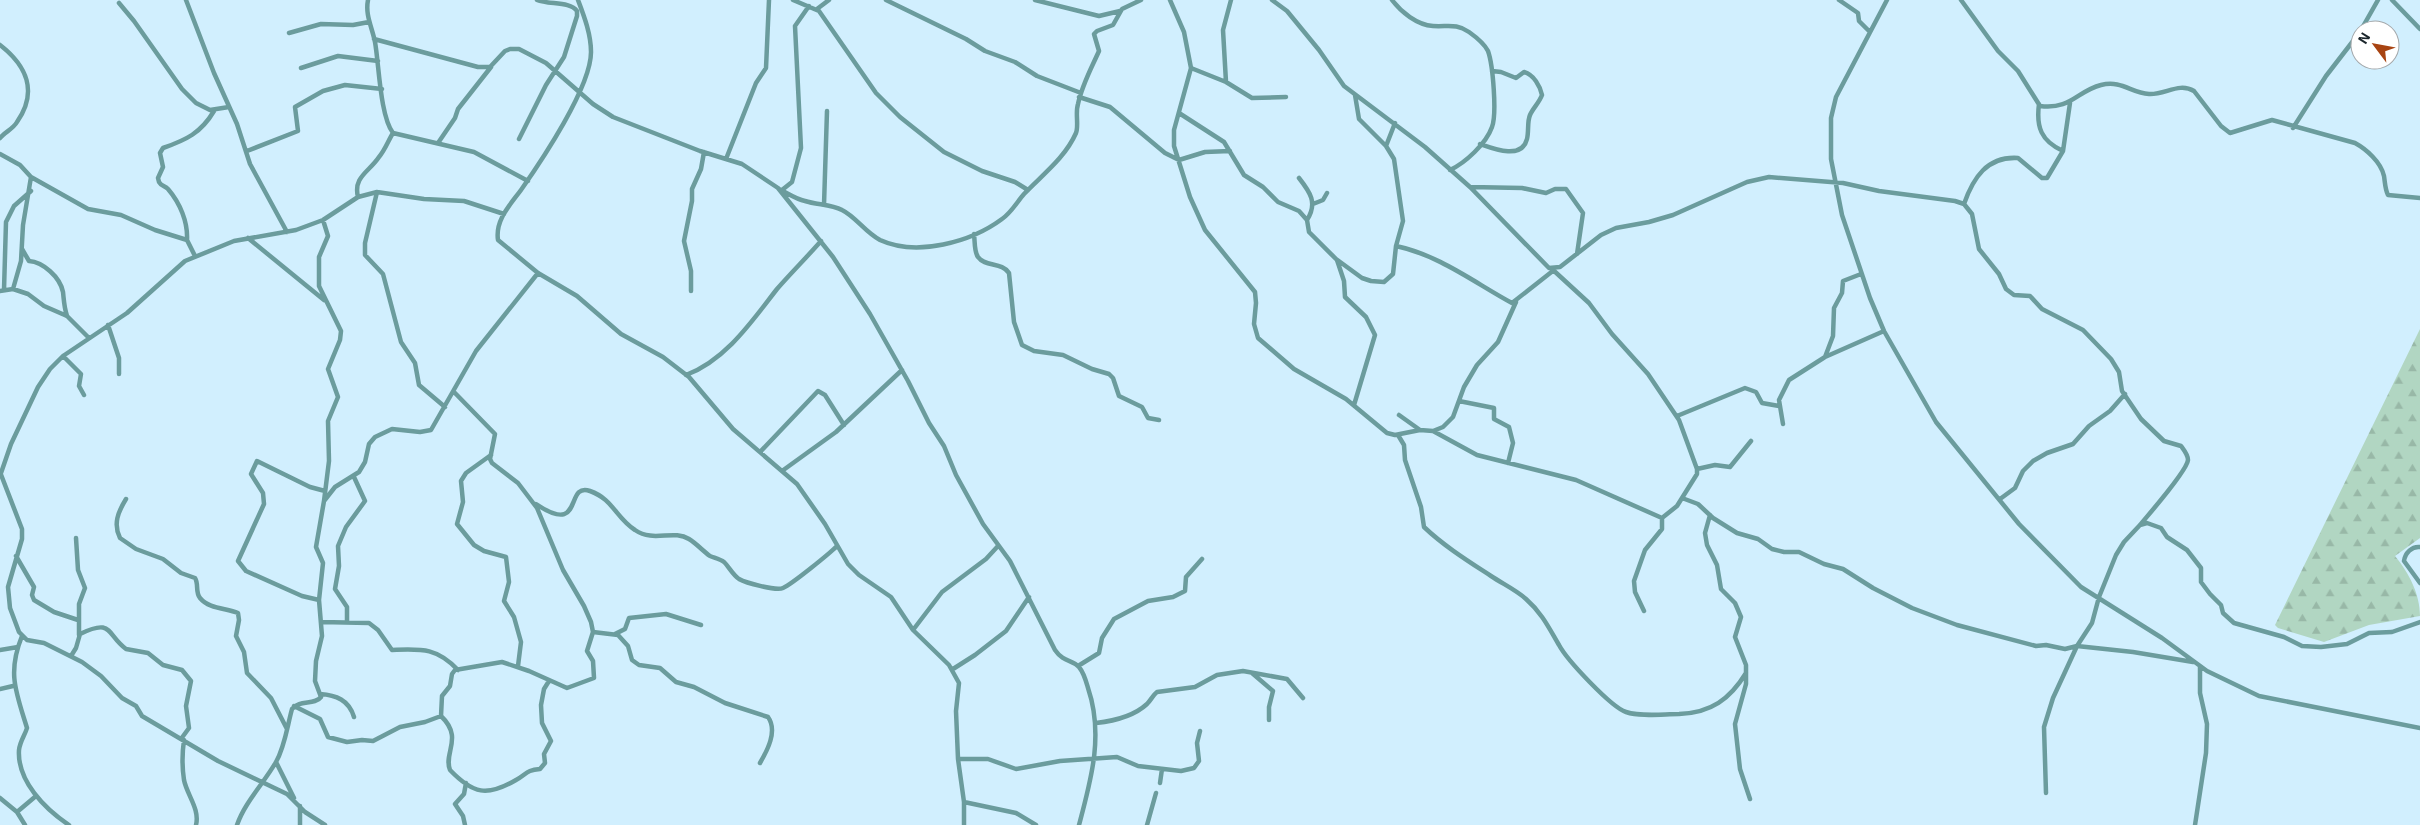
<svg xmlns="http://www.w3.org/2000/svg" width="2420" height="825" viewBox="0 0 2420 825" font-family="'Exo 2',sans-serif">
  <style>
    .forest { fill: url(#forest-firs) }
    .lines { fill: none; stroke-linecap: round; stroke-linejoin: round }
    .street { stroke: #6b9c9d; stroke-width: 4.5 }
  </style>
  <defs>
    <pattern id="forest-firs" width="22" height="20" patternUnits="userSpaceOnUse" patternTransform="scale(1.25)"><rect width="22" height="20" fill="#b1d6c2"/><path d="M5 1l3.5 6h-7zM16 11l3.5 6h-7z" fill="#98b8a7"/></pattern>
  </defs>
  <rect width="100%" height="100%" fill="#d1effe"/>
  <path class="forest" d="M2420 329V538L2395 556C2409 573 2420 594 2420 616L2369 625 2324 642 2278 628 2275 625Z"/>
  <g class="lines">
    <path class="street" d="M186 0 214 73 237 124 250 164 287 232
      M368 0C365 15 372 27 375 42 379 64 380 116 393 133L474 152 528 181
      M578 0C584 16 591 34 591 52 591 87 542 160 521 190 510 205 495 220 498 240L538 273 577 296 621 334 663 357 689 377 733 429 797 484 825 524 848 564 859 575 891 597 913 630 949 665 959 683 956 711 958 759 964 802V825
      M793 0 819 11 876 93 900 117 944 152 982 171 1015 182 1028 190
      M886 0 966 39 985 51 1015 62 1037 76 1081 93
      M1035 0 1099 16 1120 11
      M1170 0 1184 32 1191 68 1174 130V146L1190 197 1205 230 1255 292 1256 303 1254 324 1258 338 1294 369 1346 399 1387 433 1395 435 1420 430 1433 431 1477 455 1576 480 1662 518 1677 506 1697 474V469L1679 420 1648 374 1612 334 1589 303 1552 269
      M1272 0 1287 11 1319 50 1344 86 1425 147 1470 187 1549 268 1560 267 1601 235 1616 228 1649 222 1673 215 1747 182 1769 177 1843 183 1879 191 1955 201 1964 204 1972 214 1979 249 1999 274 2006 289 2014 295 2030 296 2042 309 2083 330 2111 359 2119 372 2122 391 2141 419 2164 441 2181 446C2184 450 2188 455 2188 460 2187 471 2149 514 2140 525
      M1392 0C1401 12 1417 25 1433 26 1448 27 1456 23 1469 32 1476 37 1484 43 1488 51 1493 65 1497 114 1492 127 1486 144 1465 163 1450 170
      M1839 0 1858 13 1859 21 1870 32
      M1887 0 1836 97 1831 118V159L1842 215 1870 298 1884 331 1936 422 2019 524 2081 587 2162 638 2207 671 2259 696 2420 728
      M1961 0 1998 51 2018 71 2040 106C2071 110 2077 91 2101 85 2122 80 2131 93 2149 94 2165 95 2179 82 2194 91L2221 126 2230 133 2272 120 2355 143C2366 149 2381 162 2384 176 2385 182 2385 189 2388 195L2420 198
      M2392 0 2420 29
      M119 3 134 21 182 89 196 103 210 110 229 107
      M817 9 829 0
      M2361 30 2378 0
      M289 33 321 24 353 25 369 22
      M374 39 478 67H490L505 51 510 49H519L546 63 593 104 613 117 700 151 742 164 778 188 833 257 870 314 908 381 929 423 944 446 956 475 983 524 1010 561 1055 650C1064 663 1072 659 1079 667 1084 673 1086 681 1088 688 1104 735 1091 780 1079 825
      M0 45C27 66 38 92 17 122 13 129 5 132 0 138
      M301 68 338 56 378 61
      M1191 68 1226 82 1252 98 1286 97
      M1226 82 1223 30 1231 0
      M1079 97 1110 107 1165 153 1179 160 1205 152 1230 151
      M2039 104C2036 127 2041 141 2063 151
      M1179 113 1224 142 1244 175 1263 187 1278 202 1299 211 1307 220 1309 232 1336 259 1362 278 1371 281 1384 282 1393 274 1396 246 1403 221 1394 159 1386 146 1359 119 1355 95
      M2293 128 2326 76 2360 32
      M519 139 546 85 564 57 577 16V11C570 1 549 5 537 0
      M438 143 455 118 458 109 491 67
      M1480 144C1494 149 1522 160 1527 139 1529 131 1527 122 1530 115 1533 108 1539 103 1542 95 1540 86 1534 75 1524 72L1516 78 1501 72 1492 71
      M1386 146 1395 123
      M247 151 298 131 295 107 323 91 345 85 382 89
      M0 154 20 165 31 177 88 209 121 215 155 230 187 240 195 256
      M726 159 756 83 766 68 769 0
      M1299 178C1310 192 1318 203 1307 220
      M1470 187 1522 188 1546 193 1555 189H1566L1583 213 1577 254
      M781 190C789 194 796 199 805 201 817 205 831 204 842 210 856 217 865 232 880 240 917 257 971 242 1002 219 1011 213 1017 202 1024 194 1042 175 1065 158 1076 133 1079 125 1075 113 1078 104 1082 85 1091 69 1099 51L1094 34 1097 31 1113 25 1122 9 1141 0
      M782 190 792 182 801 148 795 26 809 6
      M377 192 365 243V255L383 274 401 342 415 363 419 385 445 407
      M358 197C353 177 369 172 379 157 385 150 388 141 393 133
      M1313 204 1323 200 1327 193
      M1964 204C1973 178 1987 156 2018 158L2042 178H2047L2063 151 2070 103
      M824 205 827 111
      M323 220 328 236 319 257V286L341 331 340 340 328 369 338 397 328 421 329 461 324 501
      M974 234C975 241 974 252 978 257 985 267 1002 262 1009 273L1014 322 1022 345 1034 351 1063 355 1092 369 1109 374 1113 378 1119 396 1142 407 1148 418 1159 420
      M248 238 324 300
      M187 240C188 222 180 203 168 189 165 186 161 186 159 182L158 178 163 167 160 153 163 148C186 140 201 133 214 111
      M1396 246C1439 255 1475 283 1512 303L1554 270
      M22 249 29 261C43 262 60 277 63 292 64 301 64 307 67 316
      M1337 260 1344 281 1345 297 1366 317 1375 335 1354 405
      M13 289 21 261 23 225 31 177
      M4 290 6 222 14 206 31 191
      M0 291 13 289 28 294 44 306 67 316 89 338
      M691 291V271L684 241 692 201V189L701 169 704 152
      M108 325 119 358V374
      M63 356 81 374 79 386 84 395
      M1825 357 1833 336 1834 308 1842 293 1843 281 1861 274
      M686 375C726 360 752 321 777 289 791 273 807 257 821 241
      M1459 401 1494 408V419L1509 427 1513 443 1508 463
      M1399 415 1420 430
      M1677 416 1745 388 1756 392 1762 403 1779 406
      M1783 424 1779 400 1789 380 1825 357 1884 331
      M1433 431 1443 427 1453 417 1464 387 1477 365 1498 342 1516 302
      M1398 435 1404 445 1405 460 1421 507 1424 527C1444 546 1468 561 1491 576 1503 584 1516 590 1526 599 1542 613 1549 628 1559 645 1567 660 1611 707 1626 712 1641 717 1663 714 1679 714 1711 713 1730 699 1746 673
      M760 452 818 391 825 395 844 425
      M491 455 466 473 461 481 463 502 457 524 474 545 484 551 506 557 509 582 504 601 514 617 521 642 518 666
      M1697 469 1715 465 1730 467 1751 441
      M782 471 836 432 902 370
      M0 472 22 529V539L8 587 10 608 19 632 27 640 44 643 82 662 101 676 122 698 136 706 142 716 218 761 287 794 305 812 325 825
      M1 473 11 444 38 387 50 369 63 356 127 313 185 261 234 241 296 230 323 220 358 197 377 192 424 199 464 201 504 214
      M1682 498 1698 504 1713 518 1737 533 1758 539 1772 549 1784 552H1799L1824 564 1843 569 1873 588 1912 608 1957 625 2036 646 2046 645 2065 649 2077 646 2133 652 2193 662
      M126 499C118 512 113 524 120 538L136 549 163 559 181 573 195 578C199 584 195 592 200 598 209 609 226 608 238 613L239 620 236 636 244 652 247 673 271 698 287 729
      M2000 499 2015 488 2023 471 2033 461 2047 453 2073 444 2089 426 2110 411 2125 394
      M536 504C585 537 564 482 590 491 613 499 616 518 635 530 654 543 673 529 689 539 697 544 703 551 710 556 715 558 720 559 724 562 729 567 733 575 739 579 746 583 776 591 783 588 792 584 829 554 837 546
      M1710 515 1705 533 1707 545 1717 565 1721 589 1735 603 1741 617 1735 637 1746 665V684L1735 724 1740 769 1750 799
      M76 538 78 570 85 588 79 604V635
      M2420 547C2412 546 2405 553 2404 561L2420 583
      M16 556 34 587 32 595 34 600 54 612 78 620
      M319 600 302 596 246 571 238 561 264 504 263 493 251 474 257 461 310 487 325 491
      M1644 611 1635 592 1634 581 1645 550 1662 529V518
      M347 621V607L335 589 339 566 338 546 346 527 365 501 354 477
      M321 622 369 623 378 630 392 650C421 649 436 647 458 670
      M913 630 942 592 986 559 998 546
      M593 632 618 635 628 646 632 660 639 665 660 668 676 682 694 687 725 703 768 717C778 731 767 751 760 763
      M615 634 625 629 629 618 666 614 701 625
      M22 636C7 673 16 692 27 728 25 735 20 741 19 750 17 781 45 809 69 825
      M0 650 18 647
      M71 656 76 648 80 634C113 618 106 634 126 649L148 653 163 665 182 670 191 681 186 706 189 728 181 739
      M1078 666 1099 653 1102 638 1114 619 1148 601 1173 597 1185 591 1186 577 1202 559
      M953 669 975 655 1006 631 1029 597
      M1252 673 1273 691 1269 707V720
      M0 689 13 686
      M320 694C336 695 349 700 354 717
      M294 706 320 719 328 737 347 742 362 740 373 741 400 727 425 722 441 716 442 696 450 686 452 674 455 670 502 662 529 671 567 688 594 678 593 661 587 651 593 632 591 622 584 606 563 570 537 508 518 483 492 463 490 459 495 434 454 392
      M441 716C464 738 443 753 450 770 473 794 487 797 516 780 527 774 526 770 540 769L545 763 544 754 551 741 542 723 541 705 544 689 549 681
      M1096 723C1114 721 1133 717 1147 704 1151 700 1153 695 1157 692L1195 687 1217 675 1243 671 1287 679 1303 698
      M184 740C182 754 182 767 184 780 187 795 200 809 196 825
      M958 759H988L1016 769 1060 761 1117 757 1138 766 1181 771 1194 768 1199 761 1197 743 1200 731
      M276 762 294 798
      M1160 783 1162 769
      M2046 793 2044 727 2053 698 2077 646 2092 623 2099 597 2116 555 2124 542 2140 525 2147 523 2161 528 2167 537 2187 550 2201 568V582L2210 594 2221 605 2223 613 2234 623 2284 637 2302 646 2321 647 2347 644 2369 633 2392 632 2420 622
      M0 798 17 812 25 825
      M964 802 1016 813 1036 825
      M17 812 36 796
      M237 825C245 802 264 783 276 762 285 746 287 727 292 709 300 699 314 706 321 697L315 681 316 661 322 636 319 600 323 563 316 547 324 501 335 487 359 472 365 462 369 444 375 437 392 429 420 432 431 430 476 351 538 273
      M300 825V806
      M465 825 463 816 455 804 464 794 466 783
      M1147 825 1156 793
      M2195 825 2206 753 2207 724 2200 693V666"/>
  </g>
  <g transform="translate(2375 45) rotate(302)"><circle r="24" fill="#ffffff" stroke="#a4a8ab"/>
  <path d="M0-4L9 19L0 12L-9 19Z" fill="#a84412"/>
  <text y="-8" font-size="14" font-weight="bold" text-anchor="middle" fill="#1b262c">N</text>
  </g>
</svg>
